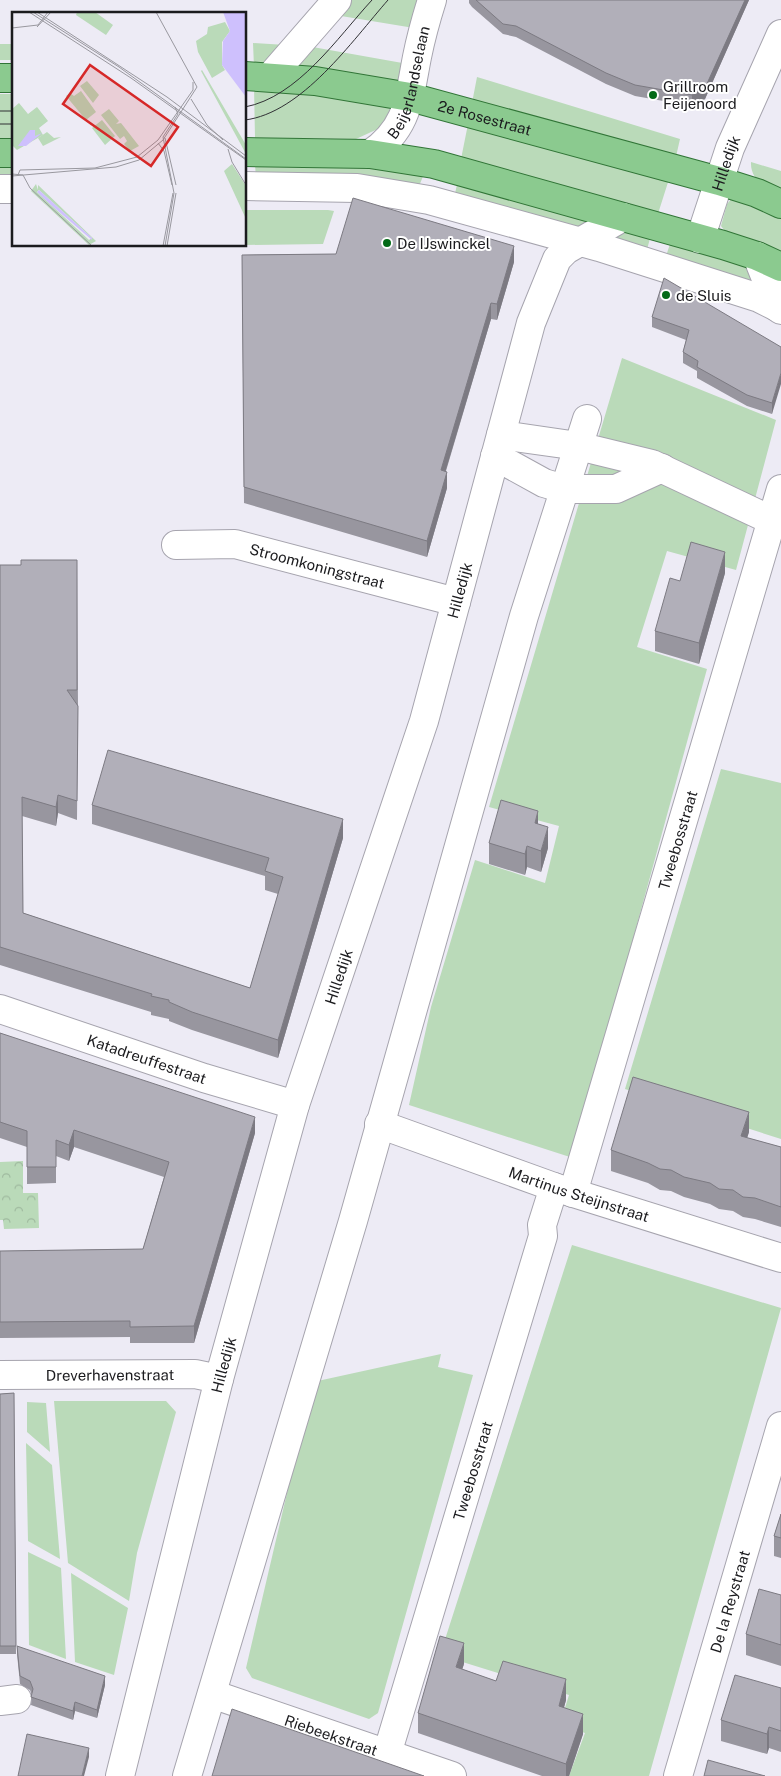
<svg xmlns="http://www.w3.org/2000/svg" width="781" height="1776" viewBox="0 0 781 1776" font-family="'Public Sans',sans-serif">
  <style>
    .grass { fill: #badab9 }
    .forest { fill: url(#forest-crowns) }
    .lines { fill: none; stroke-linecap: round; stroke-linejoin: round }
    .minor-casing { stroke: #a6a4ae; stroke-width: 30 }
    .major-casing { stroke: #317537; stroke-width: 30 }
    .minor { stroke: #fff; stroke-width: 28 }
    .major { stroke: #8bca8f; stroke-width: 28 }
    .tram { stroke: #303034; stroke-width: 1 }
    .wall { fill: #98969f }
    .shaded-wall { fill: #7c7a82 }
    .building { fill: #b1afb9; stroke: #7c7a82 }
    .poi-dot { fill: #036a17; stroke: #fff; stroke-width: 2 }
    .labels { text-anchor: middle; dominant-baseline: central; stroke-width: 4; stroke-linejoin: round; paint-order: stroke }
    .street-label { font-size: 15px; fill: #1b1b1e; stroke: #fff }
    .poi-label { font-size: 15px; fill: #1b1b1e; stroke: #fff; text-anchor: start }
    .inset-road { fill: none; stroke: #99989f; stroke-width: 1 }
    .view { fill: #d62828; fill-opacity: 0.15; stroke: #d62828; stroke-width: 2.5 }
    .inset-edge { fill: none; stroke: #1b1b1e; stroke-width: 2.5 }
  </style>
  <defs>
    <pattern id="forest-crowns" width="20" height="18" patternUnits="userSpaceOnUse" patternTransform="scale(1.25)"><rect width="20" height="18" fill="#badab9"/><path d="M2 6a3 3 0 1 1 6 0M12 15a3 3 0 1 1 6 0" fill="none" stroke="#9fba9f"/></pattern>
  </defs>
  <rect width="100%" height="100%" fill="#edebf5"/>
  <path class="grass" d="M349 0H421L414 28 335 15Z
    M253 43 286 45 266 63 254 67Z
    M0 44H14V60H0Z
    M307 46 408 64 404 86 287 72Z
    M477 77 680 139 675 161 472 103Z
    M254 87 399 102 382 127 356 139 255 138Z
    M0 94H14V140H0Z
    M469 119 670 176 656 220 460 164Z
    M751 162 781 171V195C767 187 750 181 751 162Z
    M255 164H346L424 174 419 186 256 179Z
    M14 165V181H0V166Z
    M458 180 604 221 579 232 454 198Z
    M733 197 781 212V259C761 251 734 245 721 226L727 204Z
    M245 210H328L334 211 323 244 245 245Z
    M628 231 651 235 646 253 603 240Z
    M671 241 751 264 761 288 665 259Z
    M622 358 776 420 736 570 667 551 637 647 707 669 573 1158 409 1105 431 1007 475 860 545 883 559 826 489 807Z
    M721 769 781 783V1139L625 1089Z
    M572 1245 781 1308 649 1776H569L585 1733 560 1724 569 1695 440 1655Z
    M441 1354 438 1367 473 1375 378 1713 369 1719 252 1678 246 1668 313 1382Z
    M54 1401H166L176 1412 137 1553 129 1601 68 1563Z
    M27 1402 46 1403 50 1452 27 1432Z
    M26 1443 52 1465 60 1559 28 1541Z
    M28 1552 61 1568 66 1659 29 1645Z
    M71 1573 128 1608 114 1675 75 1662Z"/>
  <path class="forest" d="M23 1161V1193H38L39 1228 4 1229 3 1220H0V1162Z"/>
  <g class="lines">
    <defs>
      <g id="minor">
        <path d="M270 77 337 0"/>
        <path id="s1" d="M370 154C408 129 409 98 417 57 421 37 426 19 432 0"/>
        <path d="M245 186 357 188 429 200 599 247 759 298 777 307"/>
        <path d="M0 189H14"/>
        <path id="s2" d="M700 239 730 148 781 34"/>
        <path d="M757 256 777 307 781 310"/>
        <path d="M501 435 578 446 652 464 771 520"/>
        <path d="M495 456 544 483 564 489H616L662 468"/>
        <path id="s3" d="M176 545 235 544 456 602"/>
        <path id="s4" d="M0 1009 204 1078 295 1105"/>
        <path id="s5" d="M379 1124 554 1187 781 1258"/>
        <path id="s6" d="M573 1193 781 489"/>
        <path id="s7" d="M0 1375 195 1374 219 1379"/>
        <path id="s8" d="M212 1694 452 1776"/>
        <path d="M0 1701 17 1699"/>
        <path id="s9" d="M387 1754 543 1236 542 1225 554 1187"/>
        <path id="s10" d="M120 1776 219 1379 295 1105 424 721 531 323 557 259 566 250 623 217"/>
        <path d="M187 1776 353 1221 524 616 587 419"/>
        <path id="s11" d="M678 1776 781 1426"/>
      </g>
      <g id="major">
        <path id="s12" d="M245 76 315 81 410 97 719 181 757 193 781 204"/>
        <path d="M0 78H14"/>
        <path d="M245 152 370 154 434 164 723 245 757 256 781 267"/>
        <path d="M0 153H14"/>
      </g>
    </defs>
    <use href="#minor" class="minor-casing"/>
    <use href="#major" class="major-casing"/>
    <use href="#minor" class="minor"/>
    <use href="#major" class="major"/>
    <path class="tram" d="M245 107C298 97 337 38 372 0
      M0 111H14
      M245 120C302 113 352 41 388 0
      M0 124H14"/>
  </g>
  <path class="wall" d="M469 0H749L705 99 692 106 635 96 606 84 516 37 503 34 472 7 469 3Z
    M336 254 514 262 497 320 491 319 446 471 447 488 427 557 244 503 242 255Z
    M652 317 781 347 772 414 747 406 697 378V371L683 363V352L686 340 652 327Z
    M77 560 78 706 77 820 58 813 56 826 22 816 23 913 250 988 278 894 265 890V876L92 824V805L343 838 278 1058 192 1030 169 1021V1019L151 1015V1012L0 965V565H21Z
    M725 573 699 664 655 651V631L680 581Z
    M489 843 548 848 541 872 527 867 525 875 489 864Z
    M0 1033 255 1133 194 1343H130V1337L0 1338V1251L143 1249 164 1177 74 1147 69 1161 56 1156V1183L27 1184V1147L0 1138Z
    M749 1132 747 1138 781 1147V1227L755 1219 743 1217 733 1211 719 1209 710 1204 684 1197 671 1191 660 1190 648 1183 611 1171V1150Z
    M14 1393 16 1654H0V1394Z
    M781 1514V1558L774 1556V1536Z
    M781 1595V1666L746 1655V1634Z
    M17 1646 105 1685 97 1718 75 1711 73 1720 31 1705 32 1695 30 1690 20 1684 17 1654Z
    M464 1664 462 1669 496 1681 566 1700 564 1707 583 1734 569 1776H542L418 1733V1713Z
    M781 1688V1752L769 1748 767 1754 721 1741V1720Z"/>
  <path class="shaded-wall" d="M745 0H749L705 99 692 106V95Z
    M514 246V262L497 320V304Z
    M491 303V319L441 486V470Z
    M781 373V384L772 414V403Z
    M447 472V488L427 557V541Z
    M725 552V573L699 664V643Z
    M58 795V813L56 826V807Z
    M538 811V831L535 823Z
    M343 819V838L278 1058V1040Z
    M548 827V848L541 872V851Z
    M527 846V867L525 875V854Z
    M749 1112V1132L741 1156V1136Z
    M255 1117V1133L194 1343V1326Z
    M74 1130V1147L69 1161V1145Z
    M464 1643V1664L456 1688V1667Z
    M105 1676V1685L97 1718V1710Z
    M566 1679V1700L559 1726V1706Z
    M75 1702V1711L73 1720V1711Z
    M583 1714V1734L569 1776H566V1764Z
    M769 1727V1748L767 1754V1734Z
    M89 1748V1757L84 1776H82Z"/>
  <path class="building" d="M476 0H745L705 88 692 95 635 85 606 73 516 26 503 24Z
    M353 198 514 246 497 304 491 303 441 470 447 472 427 541 244 487 242 255 336 254Z
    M664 278 781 347V373L772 403 747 395 697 367 698 361 683 352 689 330 652 317Z
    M691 542 725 552 699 643 655 631 670 578 680 581Z
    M21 560H77V690H67L78 706 77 801 58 795 56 807 22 797 23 913 250 988 283 877 265 871 269 858 92 805 108 750 343 819 278 1040 192 1012 169 1002V1000L151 996 152 994 0 947V565H21Z
    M501 800 538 811 535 823 548 827 541 851 527 846 525 854 489 843Z
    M0 1033 255 1117 194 1326 130 1327V1321L0 1322V1251L143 1249 169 1162 74 1130 69 1145 56 1140V1167H27V1131L0 1122Z
    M633 1077 749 1112 741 1136 781 1147V1207L755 1198 743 1197 733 1190 719 1189 710 1183 684 1177 671 1170 660 1169 648 1163 611 1150Z
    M14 1393 16 1646H0V1394Z
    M781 1514V1538L774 1536Z
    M759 1589 781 1595V1645L746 1634Z
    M440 1636 464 1643 456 1667 496 1681 503 1661 566 1679 559 1706 583 1714 566 1764 418 1713Z
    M17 1646 105 1676 97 1710 75 1702 73 1711 31 1697 33 1689 30 1681 20 1676Z
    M735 1675 781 1688V1731L769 1727 767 1734 721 1720Z
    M232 1709 424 1776H212Z
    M27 1734 89 1748 82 1776H18Z
    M708 1760 765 1776H704Z"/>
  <g class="poi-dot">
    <circle cx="653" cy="95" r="5"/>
    <circle cx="387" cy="243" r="5"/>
    <circle cx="666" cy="295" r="5"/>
  </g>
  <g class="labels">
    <g class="street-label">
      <text stroke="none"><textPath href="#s1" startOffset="85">Beijerlandselaan</textPath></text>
      <text stroke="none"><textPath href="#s12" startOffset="244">2e Rosestraat</textPath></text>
      <text stroke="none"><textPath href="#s2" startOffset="80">Hilledijk</textPath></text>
      <text stroke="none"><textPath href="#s3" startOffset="144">Stroomkoningstraat</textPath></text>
      <text stroke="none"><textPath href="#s10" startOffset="1234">Hilledijk</textPath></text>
      <text stroke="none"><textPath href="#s6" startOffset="368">Tweebosstraat</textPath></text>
      <text stroke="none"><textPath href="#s10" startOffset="829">Hilledijk</textPath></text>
      <text stroke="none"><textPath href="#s4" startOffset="155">Katadreuffestraat</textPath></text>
      <text stroke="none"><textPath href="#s5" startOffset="212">Martinus Steijnstraat</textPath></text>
      <text stroke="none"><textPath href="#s10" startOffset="424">Hilledijk</textPath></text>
      <text stroke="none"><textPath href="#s7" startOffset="110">Dreverhavenstraat</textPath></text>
      <text stroke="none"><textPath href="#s9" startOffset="296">Tweebosstraat</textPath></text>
      <text stroke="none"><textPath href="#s11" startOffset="182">De la Reystraat</textPath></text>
      <text stroke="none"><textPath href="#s8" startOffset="126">Riebeekstraat</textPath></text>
    </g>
    <g class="poi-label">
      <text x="663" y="86">Grillroom<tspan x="663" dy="17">Feijenoord</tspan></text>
      <text x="397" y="243">De IJswinckel</text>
      <text x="676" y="295">de Sluis</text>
    </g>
  </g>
  <g transform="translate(12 12)">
    <rect width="234" height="234" fill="#edebf5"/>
    <path d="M190 58 234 133V142L189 59ZM75 69 87 83 81 91 68 74ZM69 79 84 100 74 108 54 84 58 81 62 84ZM97 97 107 109 104 112 109 111 127 134 118 139 112 132 115 129 112 124 108 127 89 103ZM90 108 103 124 93 133 80 116ZM24 172 26 178V173L84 229 77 233 19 179ZM27 178 80 226 77 228 25 180Z" fill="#badab9" fill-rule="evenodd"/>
    <path d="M65 0H83L101 13 94 23 64 3ZM213 10 218 19 210 30V53L213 58 200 66 186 40 184 29 195 22 196 15ZM7 91 16 102 25 95 36 109 27 116 31 123 5 138 0 133V97ZM220 152 234 174V207L212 159Z" fill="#badab9"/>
    <path d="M35 120 42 126 49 125 31 134 26 126Z" fill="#badab9"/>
    <path d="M211 0H234V85L210 53 211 29 218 19ZM18 118H23V124L30 121 14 134H6ZM27 178 80 226V228L39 193 25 180Z" fill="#cec0fd"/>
    <path class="inset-road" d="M17 0 119 66 234 148M21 0 107 55 234 147M25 0 155 85 234 144M25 15 39 0M0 16 26 13 36 0M179 87 195 113 211 128M153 126 164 173M146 131 152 139 160 173M216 137 220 150 234 173M0 162 11 163 18 176 80 234M6 163 8 158 83 156 125 145 146 128 181 78V70M0 164 104 155 127 148 151 128 185 75 144 0M151 234 161 181M153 234 162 181 151 125 166 102 163 95M155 234 164 181"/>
    <path class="view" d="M78 53 166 115 139 154 51 92Z"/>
    <rect width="234" height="234" class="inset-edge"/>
  </g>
</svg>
